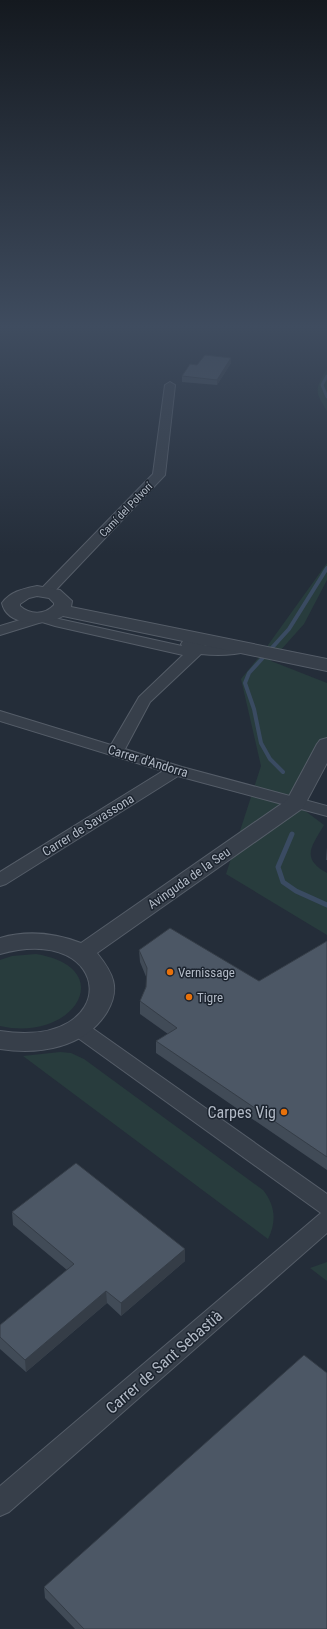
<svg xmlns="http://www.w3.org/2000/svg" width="327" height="1629" viewBox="0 0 327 1629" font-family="'Roboto Condensed',sans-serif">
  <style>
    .green { fill: #283c3d }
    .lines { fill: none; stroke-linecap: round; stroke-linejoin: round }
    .stream-far2 { stroke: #3a4b62; stroke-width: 3 }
    .stream-far1 { stroke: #3a4b62; stroke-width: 4 }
    .stream { stroke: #3a4b62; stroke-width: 5 }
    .minor-casing { stroke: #555d68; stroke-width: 2 }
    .tertiary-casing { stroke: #555d68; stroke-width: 2 }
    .minor { fill: #373f4a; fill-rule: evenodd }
    .tertiary { fill: #373f4a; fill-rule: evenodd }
    .wall { fill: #414b57 }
    .shaded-wall { fill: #353d47 }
    .building { fill: #4c5765; stroke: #353d47 }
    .food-dot { fill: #e8710a; stroke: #1c242f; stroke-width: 1.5 }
    .labels { text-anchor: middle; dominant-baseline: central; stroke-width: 3; stroke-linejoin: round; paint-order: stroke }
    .far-street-label { font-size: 11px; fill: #b2bac6; stroke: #1c242f }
    .street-label { font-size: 13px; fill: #b2bac6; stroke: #1c242f }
    .poi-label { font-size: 13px; fill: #b2bac6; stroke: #1c242f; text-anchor: start }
    .near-poi-label { font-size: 16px; fill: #b2bac6; stroke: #1c242f; text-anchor: end }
    .near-street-label { font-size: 16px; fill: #b2bac6; stroke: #1c242f }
  </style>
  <rect width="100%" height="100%" fill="#242d39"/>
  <path class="green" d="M327 369V411C314 391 315 389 327 369Z
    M327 563V580L304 624 271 661 327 683V740L296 804 324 825C312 846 300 858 327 873V935L226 874 261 766 241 679 263 652Z
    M36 954C120 968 74 1043 0 1026V960L12 956Z
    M60 1052 71 1053 84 1059 263 1190C275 1205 277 1221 268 1239L23 1056Z
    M327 1262V1281L310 1268Z"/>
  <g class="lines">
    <path class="stream-far2" d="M327 376 322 385 327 397"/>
    <path class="stream-far1" d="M283 772 270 759 261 743 254 709 245 683 249 673 289 629 327 568"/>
    <path class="stream" d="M292 834 278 867 283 882 296 891 327 905"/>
    <defs>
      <path id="minor" d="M170 382 175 385 165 475 51 595 46 596 41 595 39 592 41 589 153 474 165 385Z
        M43 613 59 619 182 646 181 644 183 641 188 640 207 646 245 644 250 645 252 648 250 651C235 655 217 656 201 654L150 702 125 749 182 767 327 806V816L178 776 6 884 0 886V872L163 771 0 721V711L111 745 139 697 183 655 55 626 42 622 0 635V626Z
        M78 1021 85 1023 327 1194V1233L9 1512 0 1516V1486L321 1213 71 1033 68 1028 71 1023Z"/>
      <path id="tertiary" d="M37 586 60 590 72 601 71 607 327 659V671L63 616C46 626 7 627 2 603 11 591 23 589 37 586ZM37 596 49 598 54 603V605C45 615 30 615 20 606V604L29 598Z
        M327 738V763L303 808 97 953C113 973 121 988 107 1012 85 1048 39 1055 0 1049V1031C124 1050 115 922 0 954V938C27 930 55 933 81 943L287 800 317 744 320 740Z"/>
    </defs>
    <use href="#minor" class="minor-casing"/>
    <use href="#tertiary" class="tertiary-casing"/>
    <use href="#minor" class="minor"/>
    <use href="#tertiary" class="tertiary"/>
  </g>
  <path class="wall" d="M231 363 217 385 182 382V376L197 365Z
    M327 847V860H326Z
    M327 941V1170L156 1053V1041L168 1034 140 1014V1001L146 987 147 979 140 962 139 950 259 981Z
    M12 1212 185 1261 121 1316 107 1303 26 1372 0 1349V1325L67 1270 13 1225Z
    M44 1587 327 1629H75L45 1598Z"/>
  <path class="shaded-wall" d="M231 358V363L217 385V380Z
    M185 1249V1261L121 1316V1303Z
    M106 1291 107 1303 26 1372 25 1360Z"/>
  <path class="building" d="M205 355 231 358 217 380 182 376 190 364 197 365Z
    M170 928 259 981 327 941V1157L156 1041 177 1028 140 1001 146 987 147 968 139 950Z
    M76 1163 185 1249 121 1303 106 1291 25 1360 0 1337V1325L74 1264 12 1212Z
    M304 1355 327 1373V1629H84L44 1587Z"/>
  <linearGradient id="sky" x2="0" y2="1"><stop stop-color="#14191f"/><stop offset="0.59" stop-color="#3f4c5f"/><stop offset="1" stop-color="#3f4c5f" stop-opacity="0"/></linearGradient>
  <rect width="327" height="554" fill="url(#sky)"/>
  <g class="food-dot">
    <circle cx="170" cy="972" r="4"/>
    <circle cx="189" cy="997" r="4"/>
    <circle cx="284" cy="1112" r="4"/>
  </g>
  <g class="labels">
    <g class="far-street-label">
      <text transform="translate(126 510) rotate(-46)">Camí del Polvorí</text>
    </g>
    <g class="street-label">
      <text transform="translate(148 761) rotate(17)">Carrer d'Andorra</text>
      <text transform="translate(88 825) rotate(-32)">Carrer de Savassona</text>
      <text transform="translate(189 878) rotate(-35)">Avinguda de la Seu</text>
    </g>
    <g class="poi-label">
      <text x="178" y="972">Vernissage</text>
      <text x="197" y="997">Tigre</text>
    </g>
    <g class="near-poi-label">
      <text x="276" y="1112">Carpes Vig</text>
    </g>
    <g class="near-street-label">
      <text transform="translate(164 1362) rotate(-41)">Carrer de Sant Sebastià</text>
    </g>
  </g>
</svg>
